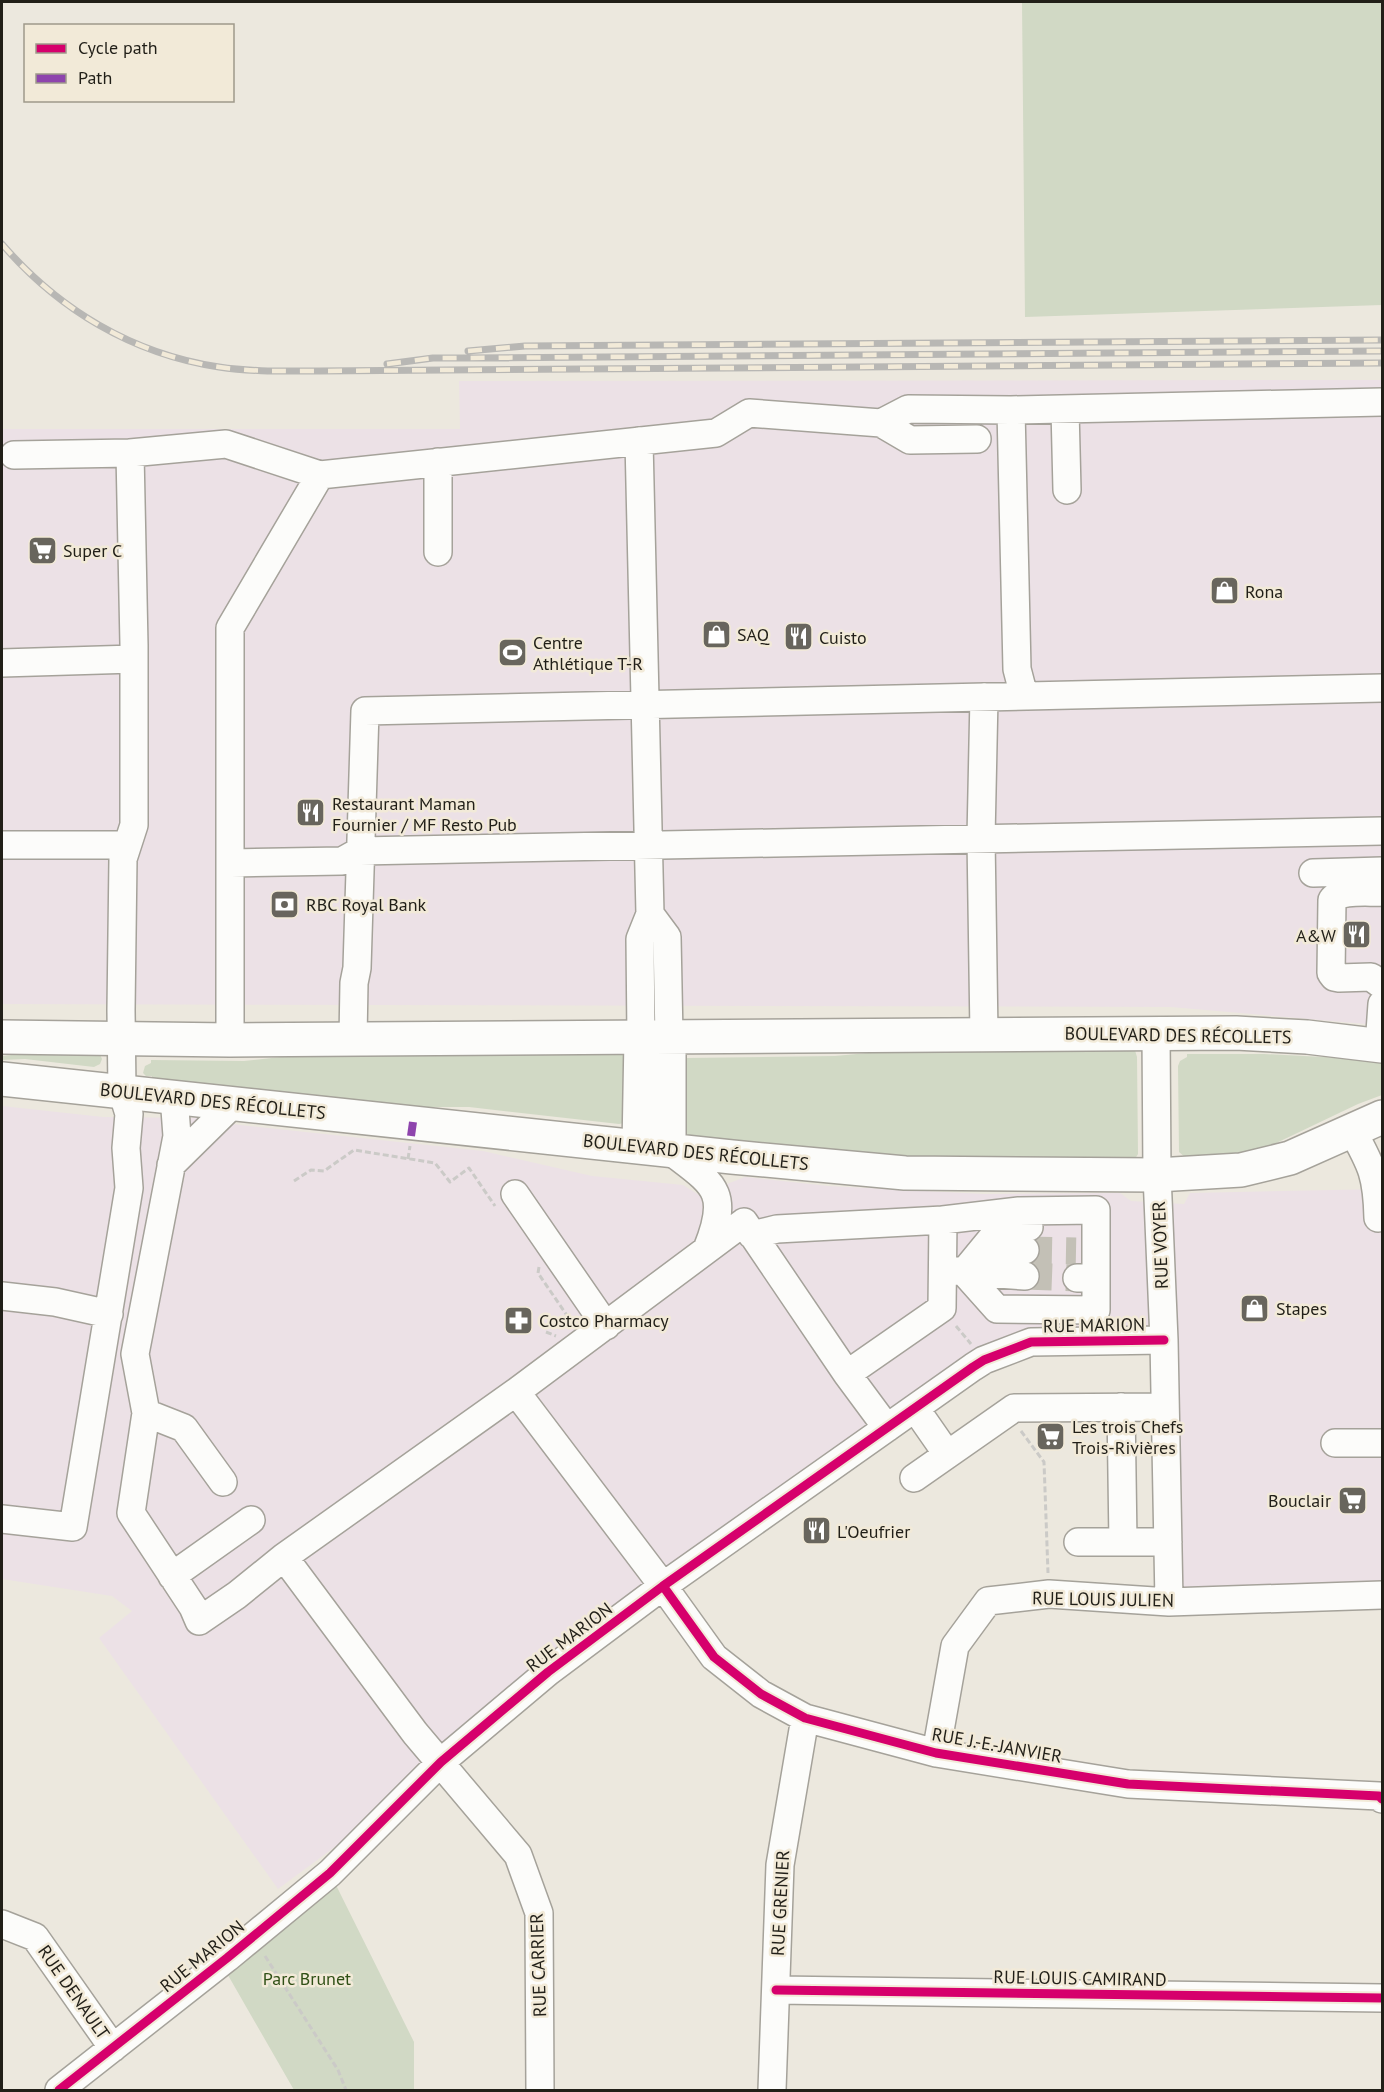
<svg xmlns="http://www.w3.org/2000/svg" width="1384" height="2092" viewBox="0 0 1384 2092" font-family="'PT Sans',sans-serif">
  <style>
    .commercial { fill: #ece1e6 }
    .green { fill: #d1d9c5 }
    .lines { fill: none; stroke-linecap: round; stroke-linejoin: round }
    .minor-tunnel { stroke: #c3c0b6; stroke-width: 27; stroke-dasharray: 27 14; stroke-linecap: butt }
    .minor-casing { stroke: #a5a29a; stroke-width: 30 }
    .major-casing { stroke: #a5a29a; stroke-width: 36 }
    .path { stroke: #cbcac7; stroke-width: 3; stroke-dasharray: 6 3; stroke-linecap: butt }
    .minor { stroke: #fcfcfa; stroke-width: 27 }
    .major { stroke: #fcfcfa; stroke-width: 33 }
    .rail-casing { stroke: #b8b7b4; stroke-width: 7 }
    .rail { stroke: #f2ead8; stroke-width: 4.5; stroke-dasharray: 14; stroke-linecap: butt }
    .quiet { stroke: #8e44ad; stroke-width: 8; stroke-dasharray: 15 8; stroke-linecap: butt }
    .cycleway-casing { stroke: #f2ead8; stroke-width: 13 }
    .cycleway { stroke: #d6006c; stroke-width: 9 }
    .labels { text-anchor: middle; dominant-baseline: central; stroke-width: 5; stroke-linejoin: round; paint-order: stroke }
    .poi-label { font-size: 18px; fill: #211f18; stroke: #f2ead8; text-anchor: start }
    .street-label { font-size: 18px; fill: #211f18; stroke: #f2ead8 }
    .park-label { font-size: 18px; fill: #305016; stroke: #f2ead8 }
  </style>
  <rect width="100%" height="100%" fill="#ece8de"/>
  <path class="commercial" d="M1382 380V1023L1377 1025 1171 1007 2 1004V429H460L459 381Z
    M2 1106 103 1117 197 1118 240 1125 483 1151 592 1176 683 1185 699 1195 745 1177 828 1186 984 1194 1120 1193 1131 1201 1184 1204 1190 1193 1382 1189V1595L1169 1602 1164 1340 1031 1342 973 1367 436 1772 278 1889 99 1638 132 1611 112 1596 2 1579Z"/>
  <path class="green" d="M1022 2H1382V305L1025 317Z
    M943 1046 1134 1047 1137 1057 1138 1154 1135 1159 994 1164 685 1139 682 1064 687 1058 835 1056Z
    M342 1050 626 1051 624 1123 619 1124 469 1107H378L152 1083V1076H146L143 1073 145 1066 151 1063V1060L244 1061Z
    M40 1052H99L102 1059 100 1064 94 1067 25 1059 2 1060V1056Z
    M1187 1054H1264L1382 1060V1095L1358 1104 1270 1146 1238 1156 1186 1158 1179 1152 1178 1066 1180 1061 1187 1057Z
    M330 1873 414 2042V2090H294L221 1963Z"/>
  <g class="lines">
    <path class="minor-tunnel" d="M1025 1250 1076 1251
      M1025 1276 1077 1278"/>
    <defs>
      <path id="minor" d="M1065 409 1067 490
        M1011 410 1017 669 1024 696
        M881 423 910 440 977 439
        M639 441 650 914 640 939 641 1038
        M130 453 226 444 320 475
        M438 552V462
        M2 663 134 659
        M2 845H127
        M231 863 342 861 360 851 1382 831
        M1313 873 1382 871
        M1382 892C1370 893 1339 889 1332 900L1331 973 1334 977 1339 978 1371 977 1382 985
        M650 914 667 937 669 1037
        M1156 1033 1157 1175 1164 1340 1169 1602
        M984 1034 981 838 984 697
        M353 1039 354 983 357 968 365 711 1382 688
        M230 1040V628L320 475 716 433 749 413 881 423 908 409 1011 410 1382 402
        M1379 1046 1382 1004
        M174 1096 177 1136 135 1354 146 1413 131 1513 193 1607 199 1621 237 1595 284 1557
        M1352 1130C1372 1166 1377 1176 1378 1218
        M669 1150C713 1184 731 1190 707 1249
        M171 1165 234 1103
        M515 1194 606 1326
        M943 1220 1019 1211 1096 1210V1278H1077
        M752 1235 777 1229 943 1220 942 1308 847 1374 744 1222 516 1392 663 1586 714 1657 761 1694 805 1718 936 1753 1128 1784 1379 1796 1382 1799
        M976 1261 990 1248 1025 1250
        M956 1271 1025 1276
        M964 1272 997 1309 1096 1310V1278
        M964 1272 1001 1227H1029
        M2 1296 55 1302 109 1314
        M847 1374 887 1428
        M516 1392 284 1557 415 1733 518 1855 539 1913 540 2090
        M1121 1407 1123 1542
        M915 1408 947 1454
        M146 1413 184 1428 223 1482
        M1335 1443H1382
        M914 1478 1014 1408 1165 1407
        M2 1519 73 1527 129 1188 126 1148 129 1114 122 1091 121 1010 123 859 134 825V645L130 453 14 455
        M1078 1542H1168
        M172 1576 251 1520
        M936 1753 955 1646 988 1601 1049 1594 1169 1602 1382 1595
        M2 1924 35 1937 113 2048
        M776 1990 1382 1998
        M59 2090 227 1958 330 1873 441 1762 548 1672 663 1586 973 1367 984 1360 1031 1342 1164 1340
        M772 2090 780 1865 805 1718"/>
      <path id="major" d="M2 1037 230 1040 1236 1033 1307 1037 1382 1046
        M2 1079 732 1157 905 1173 1157 1175 1241 1170 1290 1158 1382 1117
        M639 1147 641 1038
        M669 1150V1037"/>
    </defs>
    <use href="#minor" class="minor-casing"/>
    <use href="#major" class="major-casing"/>
    <path class="path" d="M408 1159 410 1146
      M294 1181 311 1170 324 1171 354 1150 435 1163 450 1182 469 1168 495 1206
      M539 1267 538 1273 566 1314 569 1327
      M956 1326 971 1344
      M546 1332 556 1336
      M1021 1431 1044 1462 1048 1573
      M265 1956 338 2070 346 2090"/>
    <use href="#minor" class="minor"/>
    <use href="#major" class="major"/>
    <defs>
      <path id="rail" d="M2 244C58 309 132 354 219 367 252 372 285 371 319 371L1382 363
        M468 351 525 346 1382 340
        M387 364 433 358H462L1382 351"/>
    </defs>
    <use href="#rail" class="rail-casing"/>
    <use href="#rail" class="rail"/>
    <path class="quiet" d="M411 1136 413 1122"/>
    <defs>
      <path id="cycleway" d="M663 1586 714 1657 761 1694 805 1718 936 1753 1128 1784 1379 1796 1382 1799
        M776 1990 1382 1998
        M59 2090 227 1958 330 1873 441 1762 548 1672 663 1586 973 1367 984 1360 1031 1342 1164 1340"/>
    </defs>
    <use href="#cycleway" class="cycleway-casing"/>
    <use href="#cycleway" class="cycleway"/>
  </g>
  <defs>
    <symbol id="supermarket-square" viewBox="-11 -11 22 22"><rect x="-9" y="-9" width="18" height="18" rx="4" fill="#68655d" stroke="#f2ead8"/><path d="M-6-5.5h2.5l.6 2H6L4.5 2H-2.5L-4.4-4H-6ZM-1.5 3.2a1.3 1.3 0 1 0 .1 0ZM3 3.2a1.3 1.3 0 1 0 .1 0Z" fill="#fff"/></symbol>
    <symbol id="shop-square" viewBox="-11 -11 22 22"><rect x="-9" y="-9" width="18" height="18" rx="4" fill="#68655d" stroke="#f2ead8"/><path d="M-5-2.5h2.3a2.7 3.5 0 0 1 5.4 0H5L5.5 6h-11ZM-1.5-2.5h3a1.5 2.3 0 0 0-3 0Z" fill="#fff"/></symbol>
    <symbol id="restaurant-square" viewBox="-11 -11 22 22"><rect x="-9" y="-9" width="18" height="18" rx="4" fill="#68655d" stroke="#f2ead8"/><path d="M-5-6h1v4h1v-4h1v4h1v-4h1v5L-1.5 .5V6h-2V.5L-5-1ZM5-6V6H3V1.5H1.5Q1.5-4 5-6Z" fill="#fff"/></symbol>
    <symbol id="stadium-square" viewBox="-11 -11 22 22"><rect x="-9" y="-9" width="18" height="18" rx="4" fill="#68655d" stroke="#f2ead8"/><path d="M0-5a6.5 5 0 1 0 0 10a6.5 5 0 1 0 0-10ZM-3.5-1.8h7v3.6h-7Z" fill="#fff"/></symbol>
    <symbol id="bank-square" viewBox="-11 -11 22 22"><rect x="-9" y="-9" width="18" height="18" rx="4" fill="#68655d" stroke="#f2ead8"/><path d="M-6-4H6V4H-6ZM0-2.3a2.3 2.3 0 1 0 0 4.6a2.3 2.3 0 1 0 0-4.6Z" fill="#fff"/></symbol>
    <symbol id="pharmacy-square" viewBox="-11 -11 22 22"><rect x="-9" y="-9" width="18" height="18" rx="4" fill="#68655d" stroke="#f2ead8"/><path d="M-2-6h4v4h4v4h-4v4h-4v-4h-4v-4h4Z" fill="#fff"/></symbol>
  </defs>
  <g fill-rule="evenodd">
    <use href="#supermarket-square" x="26" y="534" width="33" height="33"/>
    <use href="#shop-square" x="1208" y="574" width="33" height="33"/>
    <use href="#shop-square" x="700" y="618" width="33" height="33"/>
    <use href="#restaurant-square" x="782" y="620" width="33" height="33"/>
    <use href="#stadium-square" x="496" y="636" width="33" height="33"/>
    <use href="#restaurant-square" x="294" y="796" width="33" height="33"/>
    <use href="#bank-square" x="268" y="888" width="33" height="33"/>
    <use href="#restaurant-square" x="1340" y="918" width="33" height="33"/>
    <use href="#shop-square" x="1238" y="1292" width="33" height="33"/>
    <use href="#pharmacy-square" x="502" y="1304" width="33" height="33"/>
    <use href="#supermarket-square" x="1034" y="1420" width="33" height="33"/>
    <use href="#supermarket-square" x="1336" y="1484" width="33" height="33"/>
    <use href="#restaurant-square" x="800" y="1514" width="33" height="33"/>
  </g>
  <g class="labels">
    <g class="poi-label">
      <text x="63" y="550">Super C</text>
      <text x="1245" y="591">Rona</text>
      <text x="737" y="634">SAQ</text>
      <text x="819" y="637">Cuisto</text>
      <text x="533" y="642">Centre<tspan x="533" dy="21">Athlétique T-R</tspan></text>
      <text x="332" y="803">Restaurant Maman<tspan x="332" dy="21">Fournier / MF Resto Pub</tspan></text>
      <text x="306" y="904">RBC Royal Bank</text>
      <text x="1336" y="935" text-anchor="end">A&amp;W</text>
      <text x="1276" y="1308">Stapes</text>
      <text x="539" y="1320">Costco Pharmacy</text>
      <text x="1072" y="1426">Les trois Chefs<tspan x="1072" dy="21">Trois-Rivières</tspan></text>
      <text x="1331" y="1500" text-anchor="end">Bouclair</text>
      <text x="837" y="1531">L'Oeufrier</text>
    </g>
    <g class="street-label">
      <text transform="translate(1178 1035) rotate(1)">BOULEVARD DES RÉCOLLETS</text>
      <text transform="translate(213 1101) rotate(6)">BOULEVARD DES RÉCOLLETS</text>
      <text transform="translate(696 1152) rotate(6)">BOULEVARD DES RÉCOLLETS</text>
      <text transform="translate(1160 1245) rotate(-92)">RUE VOYER</text>
      <text transform="translate(1094 1325) rotate(-1)">RUE MARION</text>
      <text transform="translate(1103 1599) rotate(1)">RUE LOUIS JULIEN</text>
      <text transform="translate(569 1637) rotate(-37)">RUE MARION</text>
      <text transform="translate(997 1745) rotate(10)">RUE J.-E.-JANVIER</text>
      <text transform="translate(780 1903) rotate(-87)">RUE GRENIER</text>
      <text transform="translate(202 1956) rotate(-39)">RUE MARION</text>
      <text transform="translate(538 1965) rotate(-92)">RUE CARRIER</text>
      <text transform="translate(1080 1978) rotate(1)">RUE LOUIS CAMIRAND</text>
      <text transform="translate(74 1992) rotate(55)">RUE DENAULT</text>
    </g>
    <g class="park-label">
      <text x="307" y="1978">Parc Brunet</text>
    </g>
  </g>
  <rect width="1384" height="2092" fill="none" stroke="#211f18" stroke-width="6"/>
  <rect x="24" y="24" width="210" height="78" fill="#f2ead8" stroke="#9e998b" stroke-width="1.5"/>
  <rect x="36" y="44" width="30" height="9" fill="#d6006c" stroke="#9e998b" stroke-width="1.5"/>
  <text x="78" y="54" font-size="18" fill="#211f18">Cycle path</text>
  <rect x="36" y="74" width="30" height="9" fill="#8e44ad" stroke="#9e998b" stroke-width="1.5"/>
  <text x="78" y="84" font-size="18" fill="#211f18">Path</text>
</svg>
